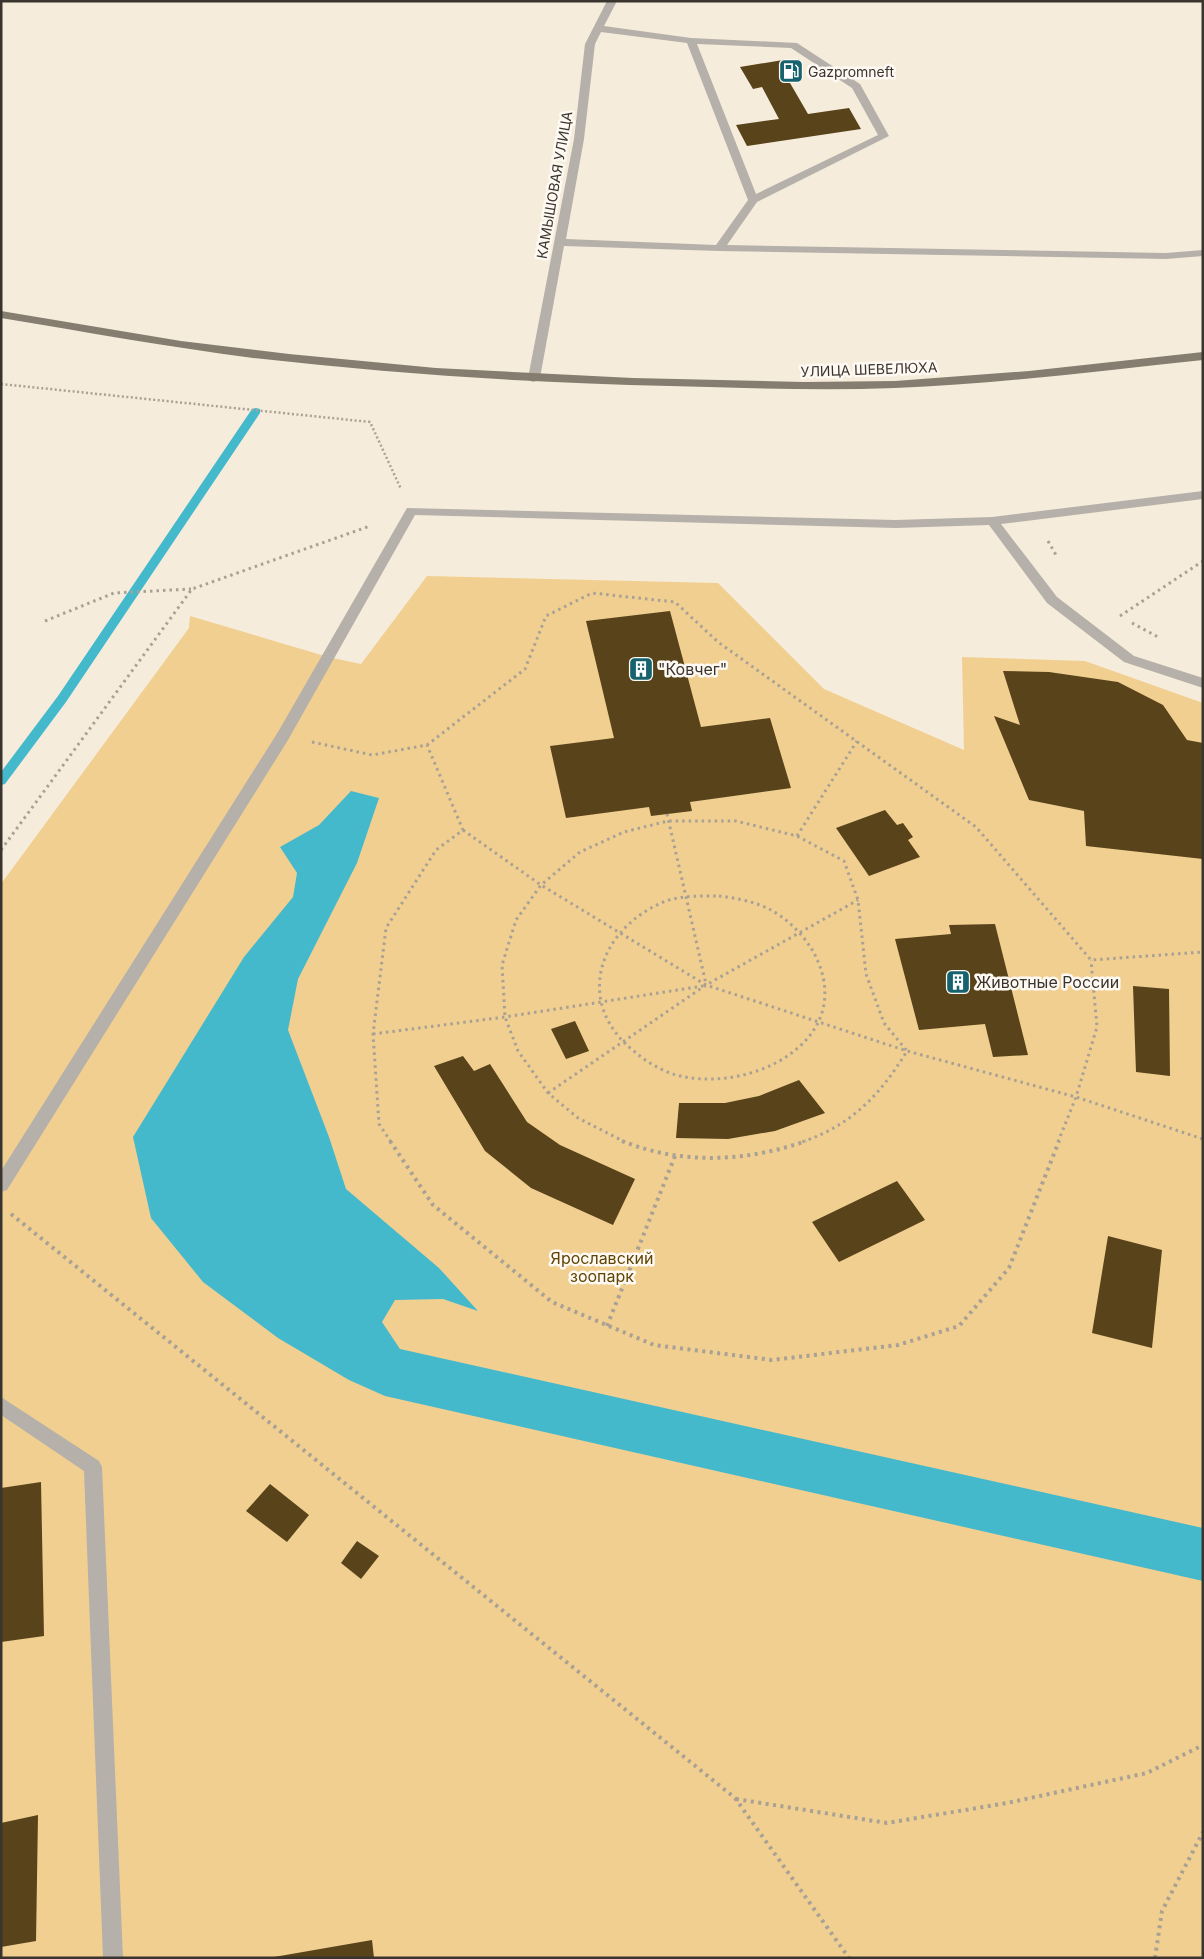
<svg xmlns="http://www.w3.org/2000/svg" width="1204" height="1959" viewBox="0 0 1204 1959" font-family="Inter,sans-serif">
  <style>
    .green { fill: #f1cf91 }
    .water { fill: #44b9cc }
    .lines { fill: none; stroke-linecap: round; stroke-linejoin: round }
    .stream { fill: #44b9cc; fill-rule: evenodd }
    .building { fill: #58431a }
    .path-far2 { stroke: #a8a194; stroke-width: 2.5; stroke-dasharray: 2 2.5; stroke-linecap: butt }
    .path-far1 { stroke: #a8a194; stroke-width: 3; stroke-dasharray: 2.5 4; stroke-linecap: butt }
    .path { stroke: #a8a194; stroke-width: 4; stroke-dasharray: 3 4.5; stroke-linecap: butt }
    .minor { fill: #b5b0a9; fill-rule: evenodd }
    .major { fill: #857e70; fill-rule: evenodd }
    .labels { text-anchor: middle; dominant-baseline: central; stroke-width: 5; stroke-linejoin: round; paint-order: stroke }
    .far-poi-label { font-size: 14px; fill: #39352e; stroke: #fefaf3; text-anchor: start }
    .far-street-label { font-size: 14px; fill: #39352e; stroke: #fefaf3 }
    .poi-label { font-size: 16px; fill: #39352e; stroke: #fefaf3; text-anchor: start }
    .park-label { font-size: 16px; fill: #5f4404; stroke: #fefaf3 }
  </style>
  <rect width="100%" height="100%" fill="#f6ecdb"/>
  <path class="green" d="M427 576 718 583 824 689 964 750 962 657 1085 661 1203 703V1958H1V884L189 628 190 616 328 657 361 664Z"/>
  <path class="water" d="M351 791 379 798 357 863 298 979 288 1030 329 1137 346 1189 439 1268 478 1311 443 1299 395 1300 382 1322 400 1349 1203 1528V1581L385 1396 349 1380 278 1338 203 1282 151 1218 133 1137 244 957 293 897 297 873 280 847 319 825Z"/>
  <g class="lines">
    <path class="stream" d="M256 408 260 409V413L66 702 5 784 1 785V772L58 696 252 409Z"/>
  </g>
  <path class="building" d="M789 59 802 81 790 83 808 114 849 108 861 129 747 146 736 125 779 119 762 87 753 89 740 67Z
    M670 611 701 727 770 718 791 788 690 802 692 811 651 816 649 807 566 818 550 746 614 738 586 621Z
    M1003 671 1049 672 1118 682 1163 705 1187 740 1203 743V859L1086 846 1084 811 1029 800 994 716 1020 725Z
    M885 810 897 825 903 823 913 837 908 840 920 857 869 876 836 828Z
    M995 924 1028 1055 993 1057 985 1024 919 1030 895 939 951 934 949 925Z
    M1133 986 1169 989 1170 1076 1136 1072Z
    M575 1021 589 1051 566 1059 551 1029Z
    M463 1056 474 1071 490 1064 527 1122 560 1145 635 1179 613 1225 531 1188 485 1151 434 1066Z
    M799 1080 825 1113 775 1131 728 1139 676 1138 679 1103H725L759 1096Z
    M897 1181 925 1220 839 1262 812 1222Z
    M1108 1236 1162 1250 1152 1348 1092 1333Z
    M41 1482 44 1636 1 1642V1488Z
    M270 1484 309 1515 287 1542 246 1511Z
    M357 1541 379 1556 361 1579 341 1563Z
    M38 1815 36 1941 1 1947V1823Z
    M372 1940 374 1958H274V1957Z"/>
  <g class="lines">
    <path class="path-far2" d="M1 384 370 422 401 489"/>
    <path class="path-far1" d="M1048 541 1056 555
      M1120 616 1203 561
      M45 621 114 593 191 589
      M1132 623 1158 637
      M312 742 372 755 427 745 525 669 546 616 592 593 675 602 718 642 976 827 1091 960 1203 952
      M667 814 706 984
      M463 830 541 885 706 985 907 1051 1076 1097 1203 1139
      M797 836 857 741
      M1 850 192 589 370 526
      M719 896C735 898 752 901 767 908 784 916 801 932 811 948 862 1033 762 1091 685 1077 667 1074 649 1064 635 1052 576 1006 595 934 659 904 677 895 699 896 719 896Z
      M373 1034 505 1017 703 986
      M548 1093 706 985 858 900
      M391 1142 379 1124 373 1034 386 928 436 850 463 830 427 745
      M625 1142 578 1118 548 1093 518 1051 505 1017 502 965 516 920 541 885 580 852 624 832 668 821H736L797 836 844 861 858 900 866 974 884 1023 907 1051C880 1095 852 1125 802 1142
      M1058 1142 1076 1097 1097 1027 1091 960"/>
    <path class="path" d="M390 1141 433 1205 552 1302 654 1345 772 1360 898 1345 959 1326 1009 1268 1059 1141
      M622 1141C682 1165 746 1162 806 1141
      M11 1214 735 1798 849 1958
      M607 1326 675 1156
      M736 1799 887 1823 1007 1803 1147 1773 1203 1745
      M1155 1958 1162 1911 1203 1832"/>
    <path class="minor" d="M607 1H617L604 26 691 38 797 43 860 84 889 136 757 202 727 245 1166 253 1203 250V256L1166 259 719 251 564 246 540 378 534 382 530 381 528 378 574 139 585 44ZM601 32 687 43 748 200 716 245 566 239 584 139 595 44ZM697 44 791 48 852 88 878 135 756 194Z
      M1203 491V499L1001 524 1057 597 1134 656 1203 678V688L1124 662 1047 603 989 525 896 528 415 515 288 740 7 1190 1 1192V1171L278 732 407 508 896 520 992 517Z
      M1 1397 99 1461 102 1467 123 1958H103L84 1471 1 1415Z"/>
    <path class="major" d="M1 311 181 341 289 354 436 368 633 378 804 382 895 381 1029 371 1203 352V360C1100 371 998 384 895 388 820 391 745 388 670 386 531 383 392 374 253 358 169 347 85 332 1 318Z"/>
  </g>
  <defs>
    <symbol id="fuel-square" viewBox="-11 -11 22 22"><rect x="-9" y="-9" width="18" height="18" rx="4" fill="#16626e" stroke="#fefaf3"/><path d="M-5.5-6h7V0h2V4h1.3V-2.5L3-4.5l.8-.8L6-3V5H2.5V1h-1V6h-7ZM-4.2-4.7v3.2H.2V-4.7Z" fill="#fff"/></symbol>
    <symbol id="building-square" viewBox="-11 -11 22 22"><rect x="-9" y="-9" width="18" height="18" rx="4" fill="#16626e" stroke="#fefaf3"/><path d="M-4-6H4V6H1V3H-1V6H-4ZM-2.5-4.3h1.7v1.8h-1.7ZM.8-4.3h1.7v1.8H.8ZM-2.5-1h1.7V.8h-1.7ZM.8-1h1.7V.8H.8Z" fill="#fff"/></symbol>
  </defs>
  <g fill-rule="evenodd">
    <use href="#fuel-square" x="777" y="57" width="28" height="28"/>
    <use href="#building-square" x="627" y="655" width="28" height="28"/>
    <use href="#building-square" x="944" y="968" width="28" height="28"/>
  </g>
  <g class="labels">
    <g class="far-poi-label">
      <text x="808" y="71">Gazpromneft</text>
    </g>
    <g class="far-street-label">
      <text transform="translate(554 185) rotate(-80)">КАМЫШОВАЯ УЛИЦА</text>
      <text transform="translate(869 369) rotate(-2)">УЛИЦА ШЕВЕЛЮХА</text>
    </g>
    <g class="poi-label">
      <text x="658" y="669">"Ковчег"</text>
      <text x="976" y="982">Животные России</text>
    </g>
    <g class="park-label">
      <text x="602" y="1258">Ярославский<tspan x="602" dy="18">зоопарк</tspan></text>
    </g>
  </g>
  <rect width="1204" height="1959" fill="none" stroke="#39352e" stroke-width="5"/>
</svg>
